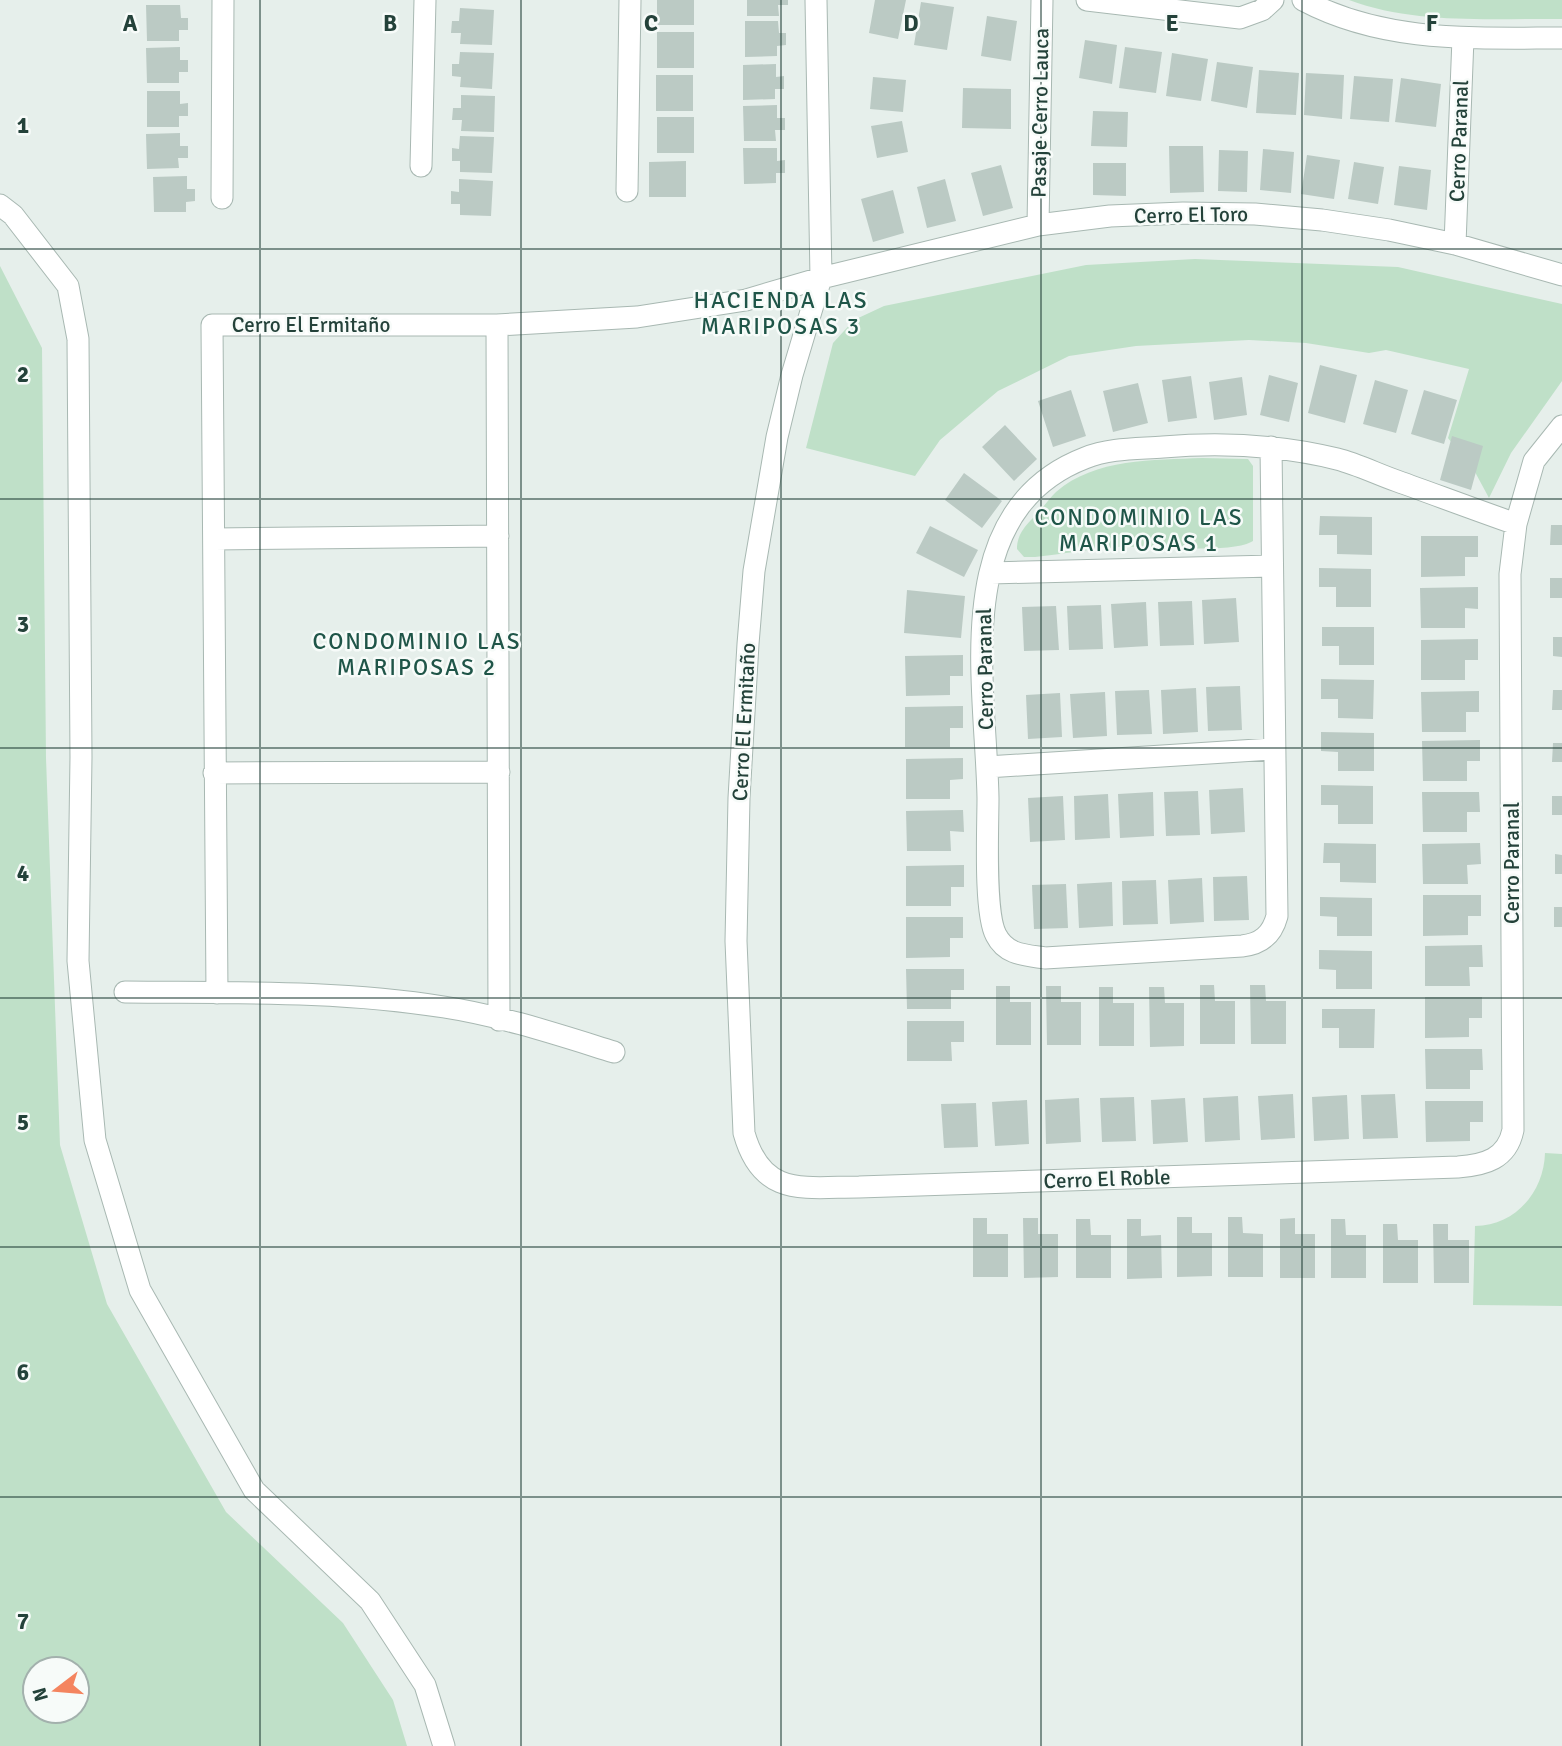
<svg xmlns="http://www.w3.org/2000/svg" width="1562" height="1746" viewBox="0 0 1562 1746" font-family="Signika,sans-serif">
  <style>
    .green { fill: #bfe0c8; fill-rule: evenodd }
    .building { fill: #bbcac4 }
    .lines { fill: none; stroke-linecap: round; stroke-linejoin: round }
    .minor-casing { stroke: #a8b8b2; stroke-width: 23 }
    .minor { stroke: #fff; stroke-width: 21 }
    .grid { fill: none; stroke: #24423a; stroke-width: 2; stroke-opacity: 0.55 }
    .labels { text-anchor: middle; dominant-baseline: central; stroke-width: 5; stroke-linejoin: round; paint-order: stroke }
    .street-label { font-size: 21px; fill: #24423a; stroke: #f7fbf9 }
    .neighbourhood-label { font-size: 23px; letter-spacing: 2px; fill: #1f5548; stroke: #f7fbf9 }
    .grid-label { font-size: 23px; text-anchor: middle; font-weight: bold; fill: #24423a; stroke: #f7fbf9; stroke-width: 5; stroke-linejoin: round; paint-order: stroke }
  </style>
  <rect width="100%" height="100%" fill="#e6efeb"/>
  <path class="green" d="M1349 0H1562V19C1492 18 1416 25 1349 0Z
    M1195 259 1398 267 1562 304V381L1511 453 1489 498 1475 472 1448 438 1469 369 1386 350 1369 353 1306 343 1249 340 1136 346 1069 356 998 391 940 440 915 476 806 448 833 343 854 320 884 306 1086 265Z
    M0 266 42 348 46 758 60 1145 107 1304 226 1512 343 1623 393 1700 407 1746H0ZM35 1669H77V1711H35Z
    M1202 458 1248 459 1253 466V541C1231 555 1148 545 1117 547 1090 549 1063 554 1035 557H1024L1017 549C1017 533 1027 524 1038 513 1044 506 1050 498 1056 492 1095 458 1154 460 1202 458Z
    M1545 1153 1562 1154V1306L1473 1305 1475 1226C1515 1226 1544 1192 1545 1153Z"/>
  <path class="building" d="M657 0H694V25H657Z
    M747 0H788V5H778L779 16H747Z
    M875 0H906L898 39 869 33Z
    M921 2 954 7 947 50 914 45Z
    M146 5H180L181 18H188V30H179V41H147Z
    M460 8 494 10 492 45 460 44 461 33H451L452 21H459Z
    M987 16 1017 21 1011 61 981 56Z
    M745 21H778L779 33H786V45L777 46V56L745 57Z
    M657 32H694V68H657Z
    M1085 40 1117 45 1112 84 1079 78Z
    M180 47V60H188V72H179V83H147L146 48Z
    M1125 47 1162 52 1156 93 1119 88Z
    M460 52 494 53 492 89 460 87 461 77 452 76V64H459Z
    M1172 53 1208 59 1201 101 1166 96Z
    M1217 62 1253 67 1247 108 1211 101Z
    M776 64V77L784 76V89H775V99L743 100V65Z
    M1259 70 1299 73 1296 115 1256 113Z
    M1306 73 1344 75 1342 119 1304 115Z
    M656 75H693V111H656Z
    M1354 76 1393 79 1389 122 1350 119Z
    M873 77 906 80 903 112 870 109Z
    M1401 78 1441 84 1436 127 1395 122Z
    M963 88 1011 89V129L962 128Z
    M147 91H180V104L188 103V116H179V127H147Z
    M461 95 495 96 494 132 461 131 462 120H452L453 108H461Z
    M777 105V118H785V130H775L776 141H744L743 106Z
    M1093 111 1128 112 1127 147 1091 146Z
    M657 117H694V153H657Z
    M902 121 908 152 877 158 871 126Z
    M180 133V146H188V158H178L179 168 147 169 146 134Z
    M460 136 494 137 492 173 460 172V161H452V148L459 149Z
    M1169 146H1203L1204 192 1170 193Z
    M743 148H777V161L785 160V173H776V183L744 184Z
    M1263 149 1294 152 1291 193 1260 190Z
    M1219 150 1248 151 1247 192 1218 191Z
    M1307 155 1340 160 1334 199 1301 194Z
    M686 161V197H649V162Z
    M1354 162 1384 167 1378 204 1348 199Z
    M1093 163H1126V196L1093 195Z
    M1001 165 1013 208 983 216 971 173Z
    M1399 166 1431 170 1427 210 1394 205Z
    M187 176V189H195V201L186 202V212H154L153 177Z
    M459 179 493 181 491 216 460 215V204H451V191L459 192Z
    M945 179 956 221 927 228 917 187Z
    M893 190 904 233 873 242 861 199Z
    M1320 365 1357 375 1345 423 1308 413Z
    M1269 375 1298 383 1289 422 1260 415Z
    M1191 376 1197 418 1168 422 1162 380Z
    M1242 377 1247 415 1214 420 1209 382Z
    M1375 380 1408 390 1396 433 1363 424Z
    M1138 383 1148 423 1113 432 1103 391Z
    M1071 390 1086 436 1053 447 1038 401Z
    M1424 390 1457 400 1444 444 1411 434Z
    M1005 425 1037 459 1014 481 982 447Z
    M1452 436 1483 446 1471 490 1440 480Z
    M964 473 1002 501 982 528 945 500Z
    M1320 516 1372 517V555L1337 554V535H1319Z
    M1551 525H1562V545H1550Z
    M930 526 978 550 964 577 916 553Z
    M1421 536H1478V557H1465V576L1421 577Z
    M1319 568 1371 569V607H1336V587H1319Z
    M1550 578H1562V598H1550Z
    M1478 587V609L1465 608V628H1421L1420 588Z
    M907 590 965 596 961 638 904 633Z
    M1236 598 1239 642 1204 644 1202 600Z
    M1192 601 1194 645 1160 646 1158 602Z
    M1146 602 1148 646 1114 648 1111 604Z
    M1101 605 1103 649 1069 650 1067 606Z
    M1056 606 1059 650 1024 651 1022 607Z
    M1322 627H1374V665H1339V646H1322Z
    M1553 637H1562V657L1553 656Z
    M1478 639V660H1465V680H1421V640Z
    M963 655V676H950V695L906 696 905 656Z
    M1321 679 1374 680 1373 719 1338 718V699H1321Z
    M1240 686 1242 730 1208 731 1206 687Z
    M1196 688 1198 732 1163 734 1161 690Z
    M1149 690 1152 734 1117 735 1115 691Z
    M1553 690H1562V710H1552Z
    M1479 691V712H1466V732H1422L1421 692Z
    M1105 692 1107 736 1073 738 1070 694Z
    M1060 693 1062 737 1028 739 1026 695Z
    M963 706V728H950V747H905V707Z
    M1321 732 1374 733V771H1338V752L1321 751Z
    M1480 740V761H1467V781H1423L1422 741Z
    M1553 743H1562V762H1552Z
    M963 758V779L950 780V799H906V759Z
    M1321 785 1373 786V824H1338V805H1321Z
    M1243 788 1245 832 1211 834 1209 790Z
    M1198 791 1200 835 1166 836 1164 792Z
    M1153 792 1154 836 1120 838 1118 794Z
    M1422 792H1479L1480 812H1467V832H1423Z
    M1108 794 1110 838 1075 840 1074 796Z
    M1063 796 1065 840 1030 842 1028 798Z
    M1552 796H1562V815H1552Z
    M963 810 964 832 950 831 951 851H907L906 811Z
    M1324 843 1376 844V883L1340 882V863H1323Z
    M1480 843 1481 864 1467 865 1468 884H1423L1422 844Z
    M1555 854 1562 855V874H1555Z
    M964 865V887H951V906H906V866Z
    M1247 876 1249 920 1214 921 1213 877Z
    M1202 878 1204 922 1170 924 1168 880Z
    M1156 880 1158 924 1123 925 1122 881Z
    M1112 882 1113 926 1079 928 1077 884Z
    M1066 884 1068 928 1034 929 1032 885Z
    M1423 895H1481V916H1468V935L1423 936Z
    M1320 897 1372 898V936H1337V917L1320 916Z
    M1554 907H1562V927H1554Z
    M906 917H963V938H950V957L906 958Z
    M1482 945 1483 967H1469L1470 986H1425V946Z
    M1319 950 1372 951V989H1336V970L1319 969Z
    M906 969H964V990H951V1009H907Z
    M1200 985H1214L1215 1001H1235V1044H1200Z
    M1250 985H1265L1266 1001H1286V1044H1251Z
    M996 986H1010V1002H1031V1045H996Z
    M1046 986H1061V1002H1081V1045H1047Z
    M1099 987H1113V1003H1134V1046H1099Z
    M1149 987H1164L1165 1003H1184V1046L1150 1047Z
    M1425 997H1482V1018H1469V1037L1425 1038Z
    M1322 1009H1375L1374 1048H1339V1028H1322Z
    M907 1021H964V1042H951L952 1061H907Z
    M1425 1049H1482L1483 1070H1470V1089H1426Z
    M1293 1094 1295 1138 1261 1140 1258 1096Z
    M1395 1094 1398 1138 1363 1139 1361 1095Z
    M1347 1095 1349 1139 1314 1141 1312 1097Z
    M1238 1096 1240 1140 1205 1142 1203 1098Z
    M1134 1097 1136 1141 1102 1142 1100 1098Z
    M1079 1098 1081 1142 1046 1144 1045 1100Z
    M1185 1098 1188 1142 1153 1144 1151 1100Z
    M1027 1100 1029 1144 995 1146 992 1102Z
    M1425 1101H1483V1122H1470V1141L1426 1142Z
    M976 1103 978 1147 944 1148 941 1104Z
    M1177 1217H1192V1233H1212V1276L1177 1277Z
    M1228 1217H1242L1243 1233 1263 1234V1277H1228Z
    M973 1218H987V1234H1008V1277H973Z
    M1023 1218H1038V1234H1058V1277L1024 1278Z
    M1295 1218V1234H1315V1278H1280V1219Z
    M1076 1219H1090L1091 1235H1111V1278H1076Z
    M1127 1219H1141V1236L1161 1235 1162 1278 1127 1279Z
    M1331 1219H1345L1346 1235H1366V1278H1331Z
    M1383 1224H1397L1398 1240H1418V1283H1383Z
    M1433 1224H1448V1240H1469V1283H1434Z"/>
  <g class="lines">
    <defs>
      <path id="minor" d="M816 0 821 278 792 375 777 437 754 571 748 644 739 798 736 941 744 1133C762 1198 804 1187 859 1187L1458 1167C1485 1165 1507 1159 1513 1130L1510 574 1516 524 1534 461 1562 426
        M1087 0 1240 18 1262 10 1273 0
        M1303 0C1384 43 1473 38 1562 38
        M421 166 425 0
        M627 191 630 0
        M222 198 223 0
        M0 205 13 215 68 286 78 339 81 757 78 961 95 1140 140 1290 254 1490 370 1601 425 1685 444 1746
        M1038 225 1042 0
        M1455 244 1463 38
        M497 325 499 1020
        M1271 447 1277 916C1272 935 1261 944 1242 946L1045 958C1025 955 1006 955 996 935 984 913 988 827 988 798 986 684 948 511 1085 458 1110 448 1137 449 1163 447 1222 442 1280 445 1337 459 1357 464 1377 474 1397 481 1436 495 1476 510 1516 524
        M215 539 498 536
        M991 573 1272 566
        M987 767 1273 749
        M214 773 499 772
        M125 992C232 993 339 990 444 1007 502 1016 559 1035 614 1052
        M217 993 212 325H497L637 317 746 300 821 278 1038 225 1110 216 1183 213 1255 214 1322 220 1389 230 1455 244 1562 275"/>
    </defs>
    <use href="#minor" class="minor-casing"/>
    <use href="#minor" class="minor"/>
  </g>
  <path class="grid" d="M260 0V1746M521 0V1746M781 0V1746M1041 0V1746M1302 0V1746M0 249H1562M0 499H1562M0 748H1562M0 998H1562M0 1247H1562M0 1497H1562"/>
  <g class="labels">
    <g class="street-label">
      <text transform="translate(1040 113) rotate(-89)">Pasaje Cerro Lauca</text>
      <text transform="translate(1459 141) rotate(-88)">Cerro Paranal</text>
      <text transform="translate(1191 215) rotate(-1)">Cerro El Toro</text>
      <text x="311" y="325">Cerro El Ermitaño</text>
      <text transform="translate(985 669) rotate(-91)">Cerro Paranal</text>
      <text transform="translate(744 722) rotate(-87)">Cerro El Ermitaño</text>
      <text transform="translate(1512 863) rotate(-90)">Cerro Paranal</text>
      <text transform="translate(1107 1179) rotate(-2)">Cerro El Roble</text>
    </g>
    <g class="neighbourhood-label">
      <text x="781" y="300">HACIENDA LAS<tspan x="781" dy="26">MARIPOSAS 3</tspan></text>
      <text x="1139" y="517">CONDOMINIO LAS<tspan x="1139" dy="26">MARIPOSAS 1</tspan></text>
      <text x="417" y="641">CONDOMINIO LAS<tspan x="417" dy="26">MARIPOSAS 2</tspan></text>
    </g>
  </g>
  <g class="grid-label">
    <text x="130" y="31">A</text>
    <text x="390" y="31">B</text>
    <text x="651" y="31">C</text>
    <text x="911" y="31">D</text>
    <text x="1172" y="31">E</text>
    <text x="1432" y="31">F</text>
    <text x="23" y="133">1</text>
    <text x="23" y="382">2</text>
    <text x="23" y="632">3</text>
    <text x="23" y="881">4</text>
    <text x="23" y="1130">5</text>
    <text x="23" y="1380">6</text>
    <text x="23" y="1629">7</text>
  </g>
  <g transform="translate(56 1690) rotate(254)"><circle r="33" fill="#f7fbf9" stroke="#a3b1ad" stroke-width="2"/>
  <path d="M0-5L12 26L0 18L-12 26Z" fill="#f4845f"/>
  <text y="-10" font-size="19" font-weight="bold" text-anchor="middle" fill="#24423a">N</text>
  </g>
</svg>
